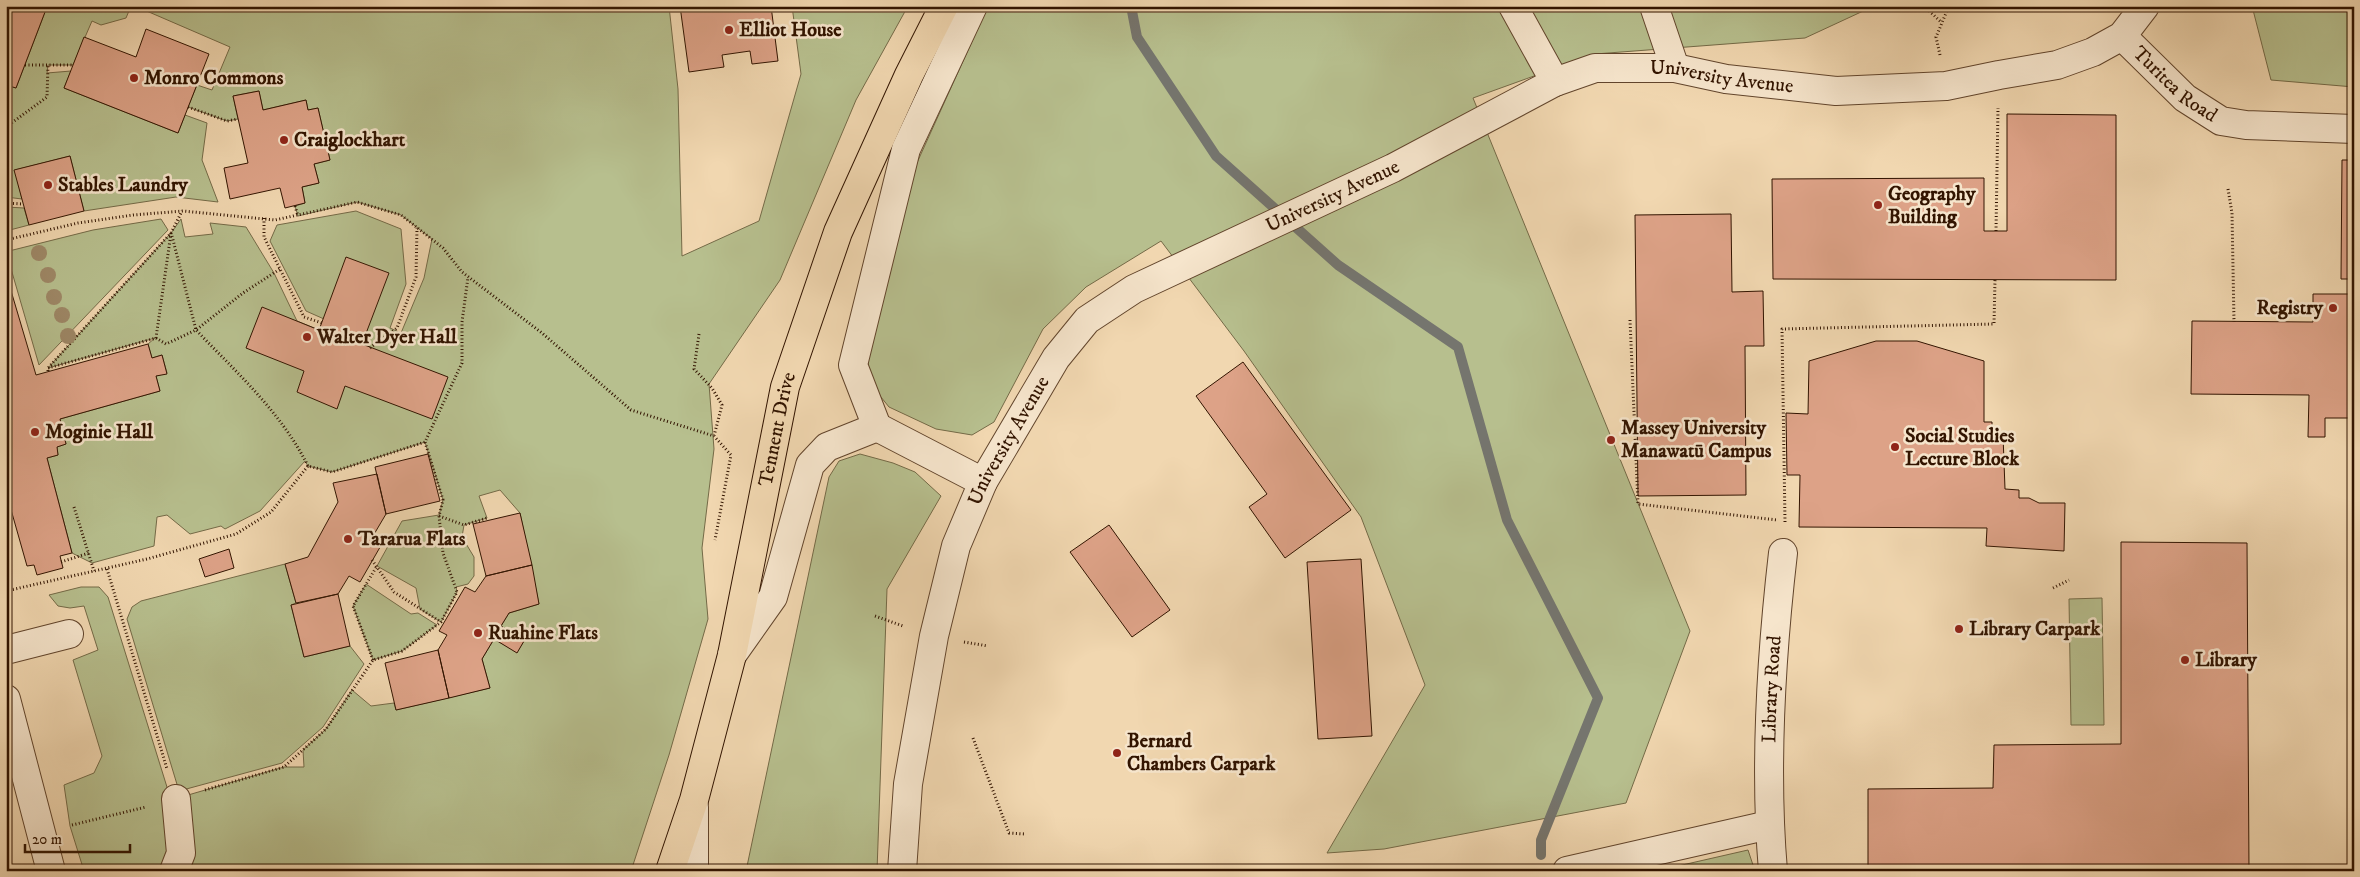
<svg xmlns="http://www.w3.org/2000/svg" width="2360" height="877" viewBox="0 0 2360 877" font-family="'IM FELL DW Pica',serif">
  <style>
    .green { fill: #b7bf8e; stroke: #746a47 }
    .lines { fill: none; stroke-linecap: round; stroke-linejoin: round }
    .stream { stroke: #75756e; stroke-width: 10 }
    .building { fill: #dda287; stroke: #321400 }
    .minor-casing { stroke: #62452c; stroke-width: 30 }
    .major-casing { stroke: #321400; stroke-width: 30 }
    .path { stroke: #321400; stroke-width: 3; stroke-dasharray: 1 2.5; stroke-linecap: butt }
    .minor { stroke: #f6e5cc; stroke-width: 28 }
    .major { stroke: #f1d7b0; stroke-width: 28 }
    .tree { fill: #9e8867 }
    .poi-dot { fill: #8f2418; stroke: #f6e5cc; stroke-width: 2 }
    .labels { text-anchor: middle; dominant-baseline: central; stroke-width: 5; stroke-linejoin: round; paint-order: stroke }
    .poi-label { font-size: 20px; font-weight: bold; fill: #321400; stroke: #f6e5cc; text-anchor: start }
    .street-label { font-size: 20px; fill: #321400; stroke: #f6e5cc }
  </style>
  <rect width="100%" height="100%" fill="#f1d7b0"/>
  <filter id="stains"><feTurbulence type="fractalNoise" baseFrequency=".004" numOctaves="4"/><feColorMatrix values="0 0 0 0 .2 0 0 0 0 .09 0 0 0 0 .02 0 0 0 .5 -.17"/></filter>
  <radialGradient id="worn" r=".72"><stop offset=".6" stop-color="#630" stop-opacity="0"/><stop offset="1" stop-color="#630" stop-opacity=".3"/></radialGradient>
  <path class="green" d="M31 6H131L126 18 101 25 92 21 73 65H48L47 73 71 71 64 88 178 133 185 115 207 123 202 160 218 202 176 197 84 211 70 156 15 170 22 199 6 197V85L16 88 45 12Z
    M135 6H669L678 89 682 256 759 221 801 74 792 6H908L856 100 780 280 709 384 714 449 702 548 708 619 669 755 631 871H84L70 826 64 785 94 773 102 756 73 660 98 650 84 606 70 608 58 606 49 595 81 587H99L108 597 171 800 284 767H304L303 750 326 729 352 690 371 706 394 703 396 710 490 688 482 659 494 639 517 652 524 641 501 626 509 613 539 604 520 513 500 490 479 496 487 518 464 525 462 537 474 557V576L468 584 456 587 457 592 441 622 420 609 416 588 377 566 402 521 439 515 443 500 425 442 332 472 308 466 305 461 260 511 225 529 221 526 190 534 167 515 157 517 154 546 92 563 72 553 47 458 58 455 57 447 66 444 60 419 160 391 156 376 167 373 162 355 152 358 148 344 155 338 48 368 171 233 181 219 185 237 213 234 210 223 246 227 274 273 297 321 319 330 324 319 306 311 270 241 277 225 356 211 401 229 406 284 390 328 401 333 424 278 432 239 401 215 357 202 298 216 295 206 305 203 302 187 319 183 314 164 330 160 318 108 308 110 306 100 263 110 259 91 233 96 238 119 227 121 188 107 197 85 212 90 230 47Z
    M988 6H1874L1805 38 1595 54 1473 98 1690 631 1626 803 1384 849 1327 853 1425 685 1361 517 1244 351 1161 241 1086 287 1043 329 994 422 972 435 936 429 889 407 868 381 869 339 906 187Z
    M2252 6H2354V87L2271 80Z
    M6 207 24 208 29 225 6 231Z
    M161 219 168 230 39 365 7 255 9 251 93 230Z
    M860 454 893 463 915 472 941 496 887 589 877 871H746L829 477 839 461Z
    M285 564 296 603 291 605 304 657 350 646 364 664 323 727 282 763 179 791 127 619 132 607 141 601Z
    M366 584 411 614 418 613 437 625 402 651 373 660 353 606Z
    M2102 598 2104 725H2071L2069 599Z
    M1748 850 1755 871H1656Z"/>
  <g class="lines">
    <path class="stream" d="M1131 6 1137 37 1216 156 1338 265 1458 347 1507 520 1598 698 1541 840V855"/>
  </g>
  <path class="building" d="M6 6H31L45 12 16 88 6 85Z
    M680 6H714V9L771 6 778 61 752 64 750 51 722 55 724 67 689 72Z
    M146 29 209 54 178 133 64 88 84 37 136 57Z
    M259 91 263 110 306 100 308 110 318 108 330 160 314 164 319 183 302 187 305 203 285 208 280 188 230 199 224 168 248 163 233 96Z
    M2007 114 2116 115V280L1773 279 1772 179 1984 178V231H2007Z
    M70 156 84 211 29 225 14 170Z
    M2342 160H2354V418H2325V437H2308L2309 395 2191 394 2192 321 2313 322V294H2349V279H2341Z
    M1731 214 1732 292 1763 291 1764 346H1745L1746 495 1638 496 1635 215Z
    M346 257 389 273 362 344 448 377 432 419 345 386 337 409 297 392 304 371 246 348 262 307 319 330Z
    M6 284H9L36 375 148 344 152 358 162 355 167 374 156 376 160 391 60 419 66 444 57 447 58 455 47 458 72 553 60 556 63 568 37 575 34 565 27 566 6 492Z
    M1876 341H1917L1984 361V422H1992V434L2003 435 2005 489 2019 490V498H2029L2039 503H2065L2064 551 1986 546 1987 528 1799 527 1800 475H1787L1786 413 1808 414 1809 361Z
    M1243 362 1351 510 1285 558 1249 507 1267 494 1196 396Z
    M428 454 440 501 386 514 375 467Z
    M377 474 386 514 373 536 383 542 360 582 349 576 338 594 296 603 285 564 308 557 338 502 333 483Z
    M520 513 532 565 486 576 473 524Z
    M1109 525 1170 610 1132 637 1070 552Z
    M2121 542 2247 543 2249 871H1868V789L1993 788 1994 745 2121 744Z
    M229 549 234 568 205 577 199 559Z
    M1361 559 1372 736 1318 739 1307 562Z
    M532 565 539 604 509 613 501 626 524 641 517 653 494 639 482 659 490 688 449 698 438 650 447 635 439 631 465 587 475 592 486 576Z
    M338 594 350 646 304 657 291 605Z
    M438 650 449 698 396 710 385 663Z"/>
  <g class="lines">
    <defs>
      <g id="minor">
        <path d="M1513 6 1555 82"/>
        <path d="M1654 6 1675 68"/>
        <path id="s1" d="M2122 36 2185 98 2221 121 2246 125 2354 129"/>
        <path d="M877 427 853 365 906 149 973 6"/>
        <path d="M877 427 983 482"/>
        <path d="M6 650 69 634"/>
        <path d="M732 655 773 597 810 465 827 447 877 427"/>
        <path d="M6 699 51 871"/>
        <path d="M174 871 181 853 176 799"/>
        <path d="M694 871V807"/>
        <path id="s2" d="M902 871 908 784 934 636 956 546 983 482 1056 358 1087 320 1134 289 1393 168 1555 82 1595 68H1675L1726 79 1836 91 1946 86 1999 75 2057 65 2093 52 2122 36 2145 6"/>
        <path d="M1567 871 1769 825"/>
        <path id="s3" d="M1773 871C1764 766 1771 657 1783 553"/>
      </g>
      <g id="major">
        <path id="s4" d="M670 871 694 800 732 655 785 387 838 232 909 75 944 6"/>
      </g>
    </defs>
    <use href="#minor" class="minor-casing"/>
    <use href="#major" class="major-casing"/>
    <path class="path" d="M1924 6 1941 22
      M1940 55 1936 37 1949 6
      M25 65H73
      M188 107 227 121 238 119
      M6 127 47 97 48 65
      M2228 189 2232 213 2234 322
      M6 203 23 204
      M295 206 298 216
      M264 218V237L304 317 322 323
      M1996 231 1998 108
      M172 236 196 330 243 293 280 269
      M6 240 78 223 133 215 183 211 275 220 357 202 401 215 443 248 462 272 542 333 631 410 714 436 731 455 715 540
      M1630 320 1638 504 1777 520
      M699 334 694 369 712 388 722 405 714 436
      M156 338 166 344 196 330C237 373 281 412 308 466
      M370 348 397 328 416 277 417 228
      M48 368 156 338 171 233
      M48 371V368L171 233 182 211
      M74 507 94 571
      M439 516 464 525 487 518
      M1785 522 1782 329 1994 324 1995 280
      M372 560 394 592 441 622
      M61 562 89 553
      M107 569 167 769
      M2053 588 2069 580
      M6 591 147 559 236 534 271 512 308 466 332 472 425 442
      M875 616 903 626
      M964 642 988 646
      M373 660 353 606 377 566
      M973 738 1009 833 1025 834
      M205 790 284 767 326 729 373 660 402 651 441 622 457 592 443 553 439 516 443 500 425 442 462 363V322L468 277
      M72 825 146 807"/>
    <use href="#minor" class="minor"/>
    <use href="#major" class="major"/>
  </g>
  <g class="tree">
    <circle cx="39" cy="253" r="8"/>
    <circle cx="48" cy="275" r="8"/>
    <circle cx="54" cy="297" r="8"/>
    <circle cx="62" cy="315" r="8"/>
    <circle cx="68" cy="336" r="8"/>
  </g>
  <g class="poi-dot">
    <circle cx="729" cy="30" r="5"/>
    <circle cx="134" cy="78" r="5"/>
    <circle cx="284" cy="140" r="5"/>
    <circle cx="48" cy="185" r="5"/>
    <circle cx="1878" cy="205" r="5"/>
    <circle cx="2333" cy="308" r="5"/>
    <circle cx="307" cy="337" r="5"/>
    <circle cx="35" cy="432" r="5"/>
    <circle cx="1611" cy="440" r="5"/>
    <circle cx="1895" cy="447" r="5"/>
    <circle cx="348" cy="539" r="5"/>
    <circle cx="1959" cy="629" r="5"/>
    <circle cx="478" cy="633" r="5"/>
    <circle cx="2185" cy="660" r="5"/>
    <circle cx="1117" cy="753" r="5"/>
  </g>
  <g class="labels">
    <g class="poi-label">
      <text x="739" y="30">Elliot House</text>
      <text x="144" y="78">Monro Commons</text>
      <text x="294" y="140">Craiglockhart</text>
      <text x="58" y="185">Stables Laundry</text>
      <text x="1888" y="194">Geography<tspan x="1888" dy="23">Building</tspan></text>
      <text x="2323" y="308" text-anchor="end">Registry</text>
      <text x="317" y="337">Walter Dyer Hall</text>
      <text x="1621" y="428">Massey University<tspan x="1621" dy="23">Manawatū Campus</tspan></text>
      <text x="45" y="432">Moginie Hall</text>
      <text x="1905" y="436">Social Studies<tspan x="1905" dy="23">Lecture Block</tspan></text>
      <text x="358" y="539">Tararua Flats</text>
      <text x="1969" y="629">Library Carpark</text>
      <text x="488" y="633">Ruahine Flats</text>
      <text x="2195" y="660">Library</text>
      <text x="1127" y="741">Bernard<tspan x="1127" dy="23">Chambers Carpark</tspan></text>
    </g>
    <g class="street-label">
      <text stroke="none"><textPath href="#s2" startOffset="1288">University Avenue</textPath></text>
      <text stroke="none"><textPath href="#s1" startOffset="72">Turitea Road</textPath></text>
      <text stroke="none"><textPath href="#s2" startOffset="868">University Avenue</textPath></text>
      <text stroke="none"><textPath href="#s4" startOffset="455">Tennent Drive</textPath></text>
      <text stroke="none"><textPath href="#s2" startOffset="448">University Avenue</textPath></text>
      <text stroke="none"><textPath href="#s3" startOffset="182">Library Road</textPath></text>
    </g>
  </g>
  <rect width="2360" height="877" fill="none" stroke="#f1d7b0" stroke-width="25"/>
  <rect x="8" y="8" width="2345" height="862" fill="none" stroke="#321400" stroke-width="2.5"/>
  <rect x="12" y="12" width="2335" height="852" fill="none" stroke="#321400"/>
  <path d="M25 844v8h105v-8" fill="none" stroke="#321400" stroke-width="2.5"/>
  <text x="32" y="844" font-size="15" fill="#321400" stroke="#f6e5cc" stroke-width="4" paint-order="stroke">20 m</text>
  <rect width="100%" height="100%" filter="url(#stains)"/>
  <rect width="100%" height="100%" fill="url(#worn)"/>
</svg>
